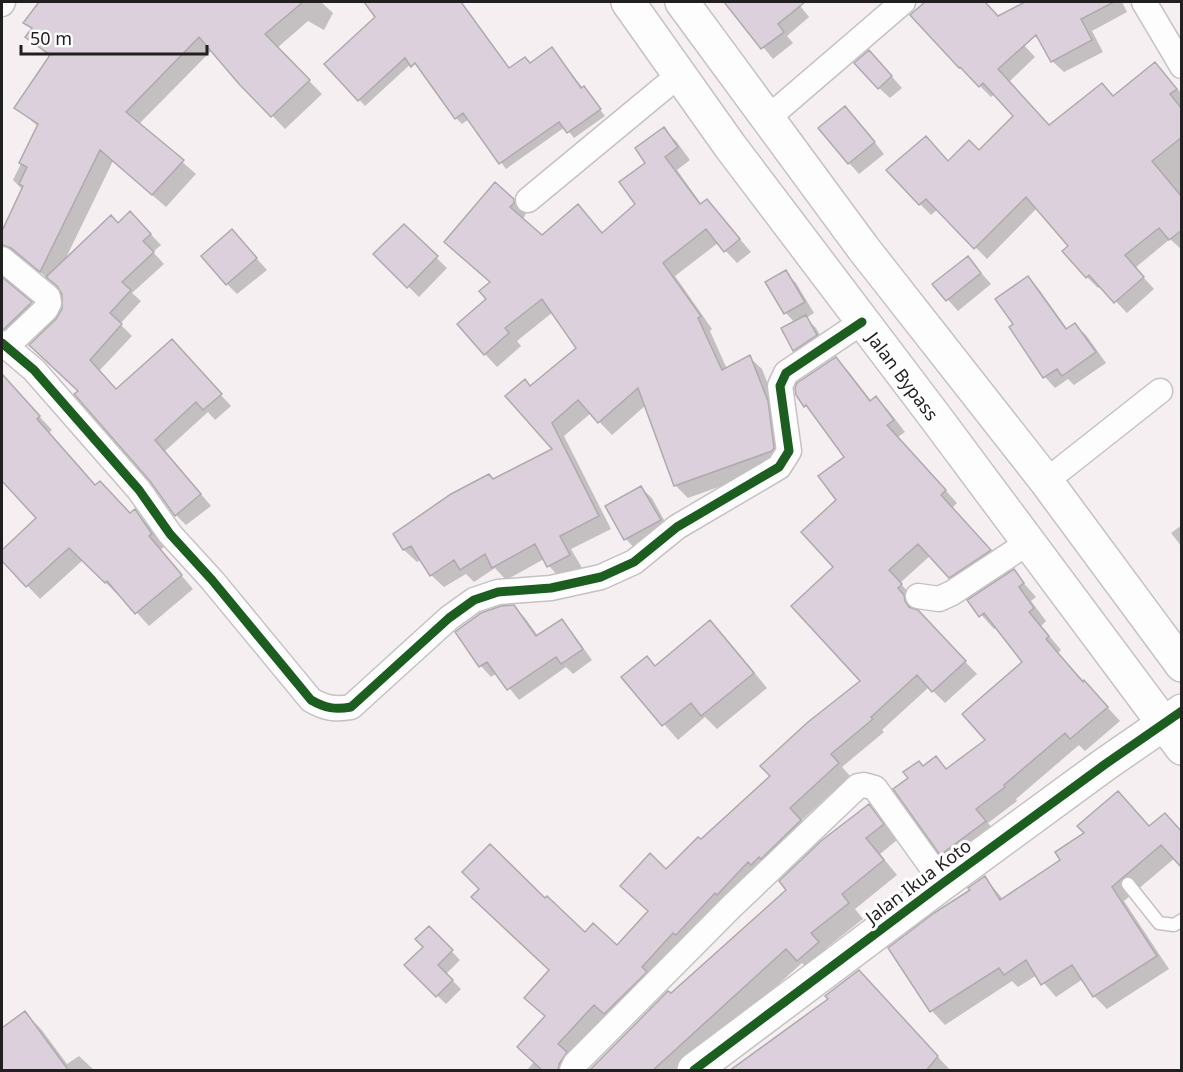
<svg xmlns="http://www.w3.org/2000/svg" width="1183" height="1072" viewBox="0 0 1183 1072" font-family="'Noto Sans',sans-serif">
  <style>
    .shadow { fill: #0003 }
    .building { fill: #dbd0db; stroke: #aeaaad; stroke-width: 1.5 }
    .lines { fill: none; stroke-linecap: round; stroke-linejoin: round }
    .lane-casing { stroke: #c6c1c3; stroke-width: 15 }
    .street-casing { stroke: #c6c1c3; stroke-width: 27 }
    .secondary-casing { stroke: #c6c1c3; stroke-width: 36 }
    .highway-casing { stroke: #c6c1c3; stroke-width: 36 }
    .lane { stroke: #fefdfd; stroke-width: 12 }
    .street { stroke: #fefdfd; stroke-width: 24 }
    .secondary { stroke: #fefdfd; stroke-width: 33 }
    .highway { stroke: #fefdfd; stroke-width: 33 }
    .cycleway-casing { stroke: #fff; stroke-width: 13 }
    .cycleway { stroke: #1b5e20; stroke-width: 9 }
    .labels { text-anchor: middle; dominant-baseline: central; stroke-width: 6; stroke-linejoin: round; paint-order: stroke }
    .street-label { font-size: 18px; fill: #221f20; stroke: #fff }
  </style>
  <rect width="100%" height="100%" fill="#f5eff2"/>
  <path class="shadow" d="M41 2H321L333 13 324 30 308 21 277 48 322 94 285 129 241 83 212 50 139 124 196 174 166 207 113 161 64 262 118 225 140 223 161 245 153 252 164 264 132 293 141 301 120 324 132 336 99 371 116 391 182 352 231 406 215 420 208 412 165 451 211 506 186 525 176 515 151 480 80 391 57 320 63 309V293L61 289 25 260 2 255V234L23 190 13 180 39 127 16 108 50 57 27 37 33 30 25 22Z
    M418 2H461L510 69 530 64 552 49 605 116 574 138 565 127 506 169 469 119 462 124 456 118 414 61 365 106 327 65Z
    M726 2H797L809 17 787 36 793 43 773 59Z
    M927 2H984L1035 57 1009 82 1050 126 1102 85 1115 97 1155 64 1182 94V250L1170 239 1135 268 1154 289 1127 313 1101 286 1098 288 1087 277 1070 246 1037 208 987 259 938 209 931 215 920 204 949 162 979 152 1015 116 995 94 991 97 972 78 971 79 912 15Z
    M1028 2H1122L1127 12 1092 31 1103 52 1064 72 1052 61 1043 44 1035 36 1022 5Z
    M880 63 902 88 890 98 879 88Z
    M856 119 884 154 859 174 849 163Z
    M663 129 676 141 690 160 677 170 702 205 707 201 751 252 737 263 718 243 675 276 712 329 710 331 727 369 749 357 762 369 780 415 785 463 688 498 675 485 646 405 612 435 591 413 564 436 611 529 571 549 582 568 561 579 549 566 544 559 506 580 495 568 474 582 466 574 444 587 431 575 421 560 417 562 404 550 395 534 554 449 531 387 578 348 553 312 517 341 521 346 497 367 485 354 491 283 459 254 513 200 526 213 523 220 542 237 577 206 603 234 637 204 647 163Z
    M404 226 447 268 419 297 375 254Z
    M232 231 267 270 237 294 227 284Z
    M968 258 991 284 958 311 934 284Z
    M785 272 796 283 814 313 806 318 816 328 826 346 805 361 794 350 783 329 795 323 786 313 767 283Z
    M1028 278 1038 288 1068 330 1075 325 1086 335 1106 363 1074 385 1068 379 1055 388 1045 377 1011 328 1015 325Z
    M2 279 42 314 16 339 2 327Z
    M836 358 848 371 872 402 876 398 888 410 905 432 898 437 957 503 952 508 1001 563 962 589 931 555 900 583 913 597 909 601 916 611 977 674 945 703 929 687 882 730 884 732 842 767 850 776 801 821 812 833 573 1070H527L534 1062 546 1017 538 1010 550 970 545 900 585 934 617 947 649 911 667 871 772 776 862 681 835 567 838 500 846 457 816 417 797 395Z
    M11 386 52 430 49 433 83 470 82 472 96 487 131 515 135 511 147 524 164 547 160 550 193 589 149 626 120 594 118 595 83 560 40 599 4 561 7 557 2 551 39 519 2 479V395Z
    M641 488 652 498 670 531 636 550 626 539 607 506Z
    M1182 525V547L1171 533Z
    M1013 571 1036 597 1031 601 1046 621 1041 626 1061 650 1058 653 1120 721 1085 751 1079 745 1016 799 1017 801 988 823 998 835 955 867 942 854 895 789 936 758 947 770 987 740 1024 662 997 627 994 629 969 601Z
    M514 607 525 618 538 636 562 621 572 632 592 660 573 674 566 667 519 700 497 673 491 677 481 666 457 632Z
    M710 622 724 636 767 688 717 729 705 717 678 740 623 677 656 667Z
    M869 806 883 821 897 840 880 854 897 875 855 909 863 919 825 949 832 957 813 975 802 963 683 1070H591L671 995 788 891Z
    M1150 828 1182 852 1124 901 1169 969 1107 1009 1094 996 1083 979 1056 997 1037 975 1018 987 1012 981 945 1025 932 1011 890 948 972 890 985 878 1003 899Z
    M429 928 460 960 446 974 461 989 446 1004 406 965 425 947Z
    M872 985 950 1070H732Z
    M25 1013 41 1029 67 1064 79 1056 94 1070H2V1048L4 1046 2 1042V1030Z"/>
  <path class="building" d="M39 2H303L265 34 310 80 271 117 239 84 199 37 126 112 184 160 152 195 100 150 40 272 11 248 2 245V231L23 186 19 184 27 167 19 163 38 124 14 108 50 55 25 37 32 28 23 23Z
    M364 2H461L509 68 525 57 530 63 552 47 581 88 584 86 601 109 567 133 559 122 499 164 463 113 455 119 415 63 411 67 405 58 358 101 324 64 375 17Z
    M724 2H805L778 24 784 32 761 49Z
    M925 2H985L998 16 1025 2H1114L1081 19 1092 40 1051 62 1036 35 998 69 1049 125 1102 83 1113 96 1155 62 1177 89 1170 94 1182 109V137L1152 161 1182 197V230L1169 240 1159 228 1125 255 1144 277 1114 303 1089 275 1086 278 1062 251 1068 246 1026 197 974 249 926 199 919 205 886 170 926 136 948 161 969 140 979 150 1013 116 983 83 979 87 960 67 959 68 910 15Z
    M869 50 892 76 878 89 854 63Z
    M845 106 875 142 848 164 818 128Z
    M664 127 678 147 665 157 700 204 707 199 740 239 724 252 706 229 663 263 701 316 698 318 722 370 750 355 768 401 774 448 772 451 674 486 638 388 598 423 578 400 552 423 599 516 560 536 570 555 547 567 535 544 492 568 485 554 460 570 454 560 430 576 411 546 403 550 393 534 451 494 489 474 493 479 552 449 505 396 525 379 530 386 576 348 542 299 505 328 509 333 484 355 457 324 486 299 479 291 490 282 444 242 495 182 514 199V203L510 207 542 235 578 204 602 233 635 204 619 182 645 163 635 148Z
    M130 211 151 234 143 241 154 252 122 282 131 290 110 313 122 324 90 360 116 389 172 339 222 394 203 410 196 402 155 440 201 494 175 516 150 481 74 394 78 391 29 345 56 319 62 309V294L57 286 46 277 111 215 118 223Z
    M404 224 438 256 407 288 373 254Z
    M232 229 257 258 226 285 201 256Z
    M968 256 981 273 946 301 932 284Z
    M786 270 805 302 784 314 765 282Z
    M1028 276 1066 329 1075 323 1096 352 1062 376 1057 369 1043 378 1009 327 1013 324 995 299Z
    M2 277 32 302 4 329H2Z
    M806 315 817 335 793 351 781 328Z
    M836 357 870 401 876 396 894 420 887 425 946 490 941 495 991 550 949 578 918 544 889 570 902 584 898 588 904 595 905 601 909 607 918 610 966 661 932 692 917 675 871 717 873 719 831 754 839 763 790 808 801 820 761 859 759 857 751 865 748 862 717 895 715 893 676 935 673 933 642 967 647 972 604 1014 594 1005 558 1044 567 1052 559 1064 558 1071H543L517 1047 545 1016 524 998 549 970 471 897 479 889 462 872 490 844 545 898 547 896 585 932 593 923 617 945 648 911 620 886 650 853 666 869 698 837 701 839 770 776 760 766 808 722 860 681 791 606 833 567 801 532 836 500 818 476 844 457 806 405 804 407 796 395 795 388 797 383Z
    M2 374 40 416 37 419 95 485 100 481 130 513 135 509 152 534 149 536 182 575 135 614 107 581 105 583 69 548 26 587 2 561V550L36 518 2 481Z
    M641 486 661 520 624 540 605 506Z
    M1014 569 1024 583 1019 587 1034 608 1029 612 1049 636 1046 639 1083 682 1084 680 1108 707 1070 739 1065 733 1004 785 1005 787 976 809 986 821 940 855 893 789 908 778 903 772 919 761 923 766 936 756 946 769 985 740 962 714 1022 662 984 613 979 617 967 600Z
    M514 605 536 636 562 619 583 649 561 664 556 657 507 690 487 662 479 667 455 632 481 613 501 606Z
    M710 620 754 673 701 716 691 703 662 726 621 677 647 656 655 666Z
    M1118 791 1149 826 1165 813 1182 832V868L1161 845 1112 887 1157 956 1093 997 1072 965 1041 985 1026 960 1004 975 999 968 930 1012 888 948 934 913 970 890 968 888 985 876 1000 900 1060 860 1055 852 1084 833 1077 826Z
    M869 804 884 824 866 838 884 860 842 894 849 903 811 933 819 942 797 961 786 949 652 1071H589L668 991 671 993 786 890 779 881 821 841Z
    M429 926 453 950 438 965 453 980 436 997 404 965 423 947 415 939Z
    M859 970 938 1056 926 1071H729L828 999 825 996Z
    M25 1011 69 1071H2V1028Z"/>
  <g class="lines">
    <defs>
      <path id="lane" d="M1128 884 1159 923 1174 925 1182 920"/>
      <path id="street" d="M1144 2 1182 66
        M2 4 3 2
        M768 118 903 2
        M528 200 679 75
        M2 259 48 297 49 303 46 309 6 347
        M2 343 34 370 139 490 170 534 212 580 311 700C325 708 335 710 351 707L449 618 474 600 498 592 551 588 601 577 634 562 677 527 779 467 789 451 780 386 786 373 862 322
        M1046 481 1160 391
        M918 596 939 599 952 593 1029 542
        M572 1070 575 1064 731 907 858 786 864 785 875 788 943 883"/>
      <path id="secondary" d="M694 1070 943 883 1104 765 1182 711"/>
      <path id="highway" d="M628 2 730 146 936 418 1182 748
        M682 2 863 248 1046 481 1182 665"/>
    </defs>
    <use href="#lane" class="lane-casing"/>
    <use href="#street" class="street-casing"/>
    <use href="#secondary" class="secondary-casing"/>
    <use href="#highway" class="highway-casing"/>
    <use href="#lane" class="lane"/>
    <use href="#street" class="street"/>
    <use href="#secondary" class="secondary"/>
    <use href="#highway" class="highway"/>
    <defs>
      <path id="cycleway" d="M2 343 34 370 139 490 170 534 212 580 311 700C325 708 335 710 351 707L449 618 474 600 498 592 551 588 601 577 634 562 677 527 779 467 789 451 780 386 786 373 862 322
        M694 1070 943 883 1104 765 1182 711"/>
    </defs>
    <use href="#cycleway" class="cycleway-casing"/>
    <use href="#cycleway" class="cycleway"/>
  </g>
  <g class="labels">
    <g class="street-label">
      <text transform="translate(903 376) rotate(53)">Jalan Bypass</text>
      <text transform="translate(918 881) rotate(-37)">Jalan Ikua Koto</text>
    </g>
  </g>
  <rect width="1183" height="1072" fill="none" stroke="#221f20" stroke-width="6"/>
  <path d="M21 45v9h186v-9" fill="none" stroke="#221f20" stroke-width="3"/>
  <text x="30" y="45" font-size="18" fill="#221f20" stroke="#ffffff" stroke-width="4.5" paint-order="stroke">50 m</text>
</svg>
